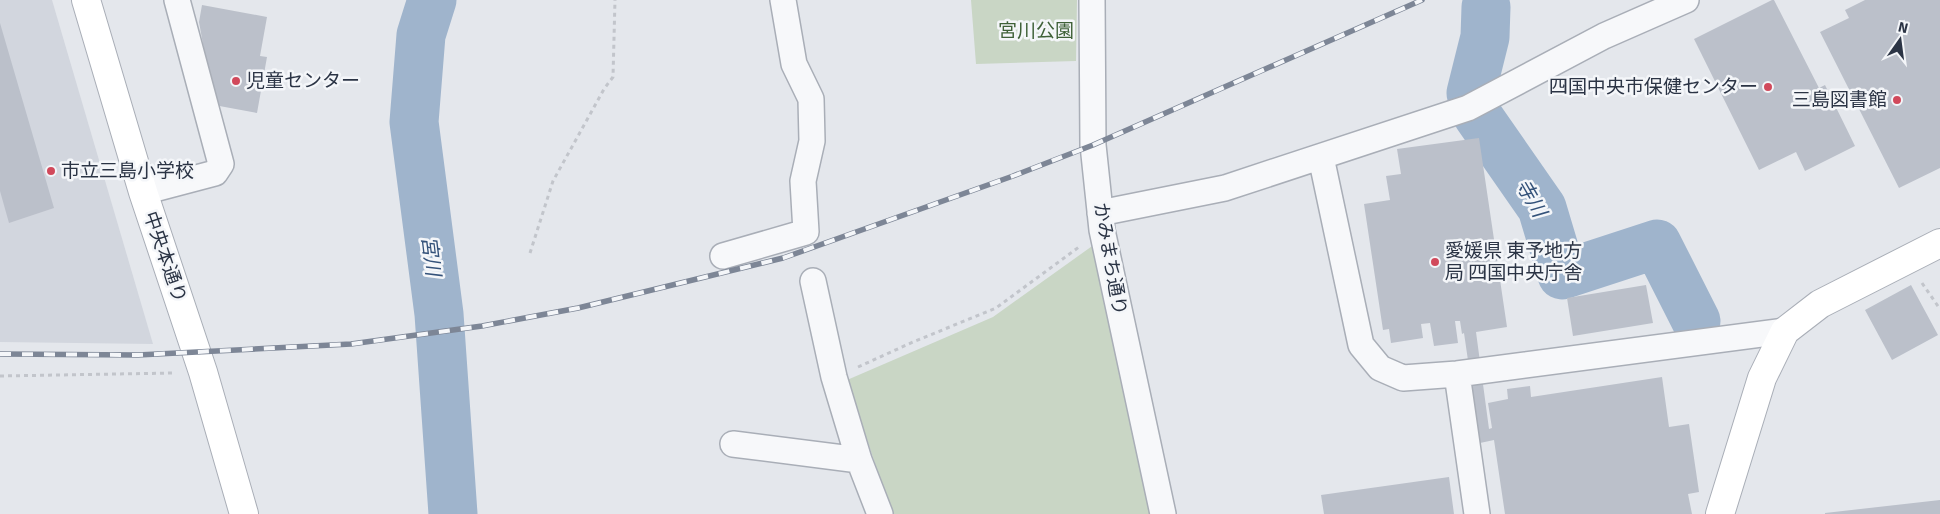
<svg xmlns="http://www.w3.org/2000/svg" width="1940" height="514" viewBox="0 0 1940 514" font-family="Signika,'Noto Sans JP',sans-serif">
  <style>
    .built { fill: #d2d6de }
    .green { fill: #c9d6c5 }
    .lines { fill: none; stroke-linecap: round; stroke-linejoin: round }
    .river { stroke: #9fb4cc; stroke-width: 49 }
    .building { fill: #bbc0ca }
    .street-casing { stroke: #a9aeb7; stroke-width: 28 }
    .secondary-casing { stroke: #a9aeb7; stroke-width: 30 }
    .path { stroke: #c2c5cb; stroke-width: 3; stroke-dasharray: 4 4; stroke-linecap: butt }
    .street { stroke: #f7f8fa; stroke-width: 25 }
    .secondary { stroke: #fff; stroke-width: 28 }
    .rail-casing { stroke: #7d8696; stroke-width: 5.5 }
    .rail { stroke: #f4f6f9; stroke-width: 4; stroke-dasharray: 11; stroke-linecap: butt }
    .poi-dot { fill: #d1495b; stroke: #f4f6f9; stroke-width: 2 }
    .labels { text-anchor: middle; dominant-baseline: central; stroke-width: 5; stroke-linejoin: round; paint-order: stroke }
    .park-label { font-size: 19px; fill: #3f6138; stroke: #f4f6f9 }
    .poi-label { font-size: 19px; fill: #2b3445; stroke: #f4f6f9; text-anchor: start }
    .street-label { font-size: 19px; fill: #2b3445; stroke: #f4f6f9 }
    .water-label { font-size: 20px; font-style: italic; fill: #34527a; stroke: #f4f6f9 }
  </style>
  <rect width="100%" height="100%" fill="#e4e7ec"/>
  <path class="built" d="M0 0H52L153 344 0 342Z"/>
  <path class="green" d="M971 0H1077L1076 61 976 64Z
    M1095 244 1154 514H892L847 380 993 317Z"/>
  <g class="lines">
    <path class="river" d="M432 0 421 35 414 122 439 314 453 514
      M1486 7 1485 37 1471 93 1478 116 1542 208 1562 275 1657 244 1696 321"/>
  </g>
  <path class="building" d="M1772 0H1774L1819 88 1825 85 1855 146 1805 171 1796 152 1759 170 1694 39Z
    M1865 0H1940V168L1899 188 1820 32 1849 18 1845 10Z
    M202 5 267 17 260 56 267 57 257 113 214 105 199 22Z
    M0 23 54 208 9 223 0 191Z
    M1479 138 1507 327 1476 332 1489 429 1492 428 1488 403 1508 399 1507 389 1530 386 1531 397 1662 377 1669 427 1689 424 1699 492 1688 494 1692 514H1505L1494 440 1480 443 1464 333 1462 334 1460 321H1455L1458 343 1434 346 1430 323 1421 324 1423 338 1391 343 1389 329 1383 330 1364 204 1390 200 1386 176 1401 174 1397 149Z
    M1646 285 1653 323 1573 336 1567 298Z
    M1911 285 1938 335 1892 360 1865 310Z
    M1449 477 1454 514H1324L1321 495Z
    M1940 500V514H1825V513Z"/>
  <g class="lines">
    <defs>
      <path id="street" d="M1092 0 1093 145 1102 230 1163 514
        M1321 157 1361 345 1380 368 1403 378 1457 374 1785 331
        M143 192 215 173 221 164 177 0
        M1100 213 1225 188 1468 108 1604 36 1686 0
        M723 256 806 232 803 181 812 141 811 99 794 64 783 0
        M813 281 834 377 859 460 880 514
        M1457 374 1477 514
        M733 444 859 460"/>
      <path id="secondary" d="M86 0 143 192 203 372 244 514
        M1720 514 1762 378 1785 331 1820 304 1940 243"/>
    </defs>
    <use href="#street" class="street-casing"/>
    <use href="#secondary" class="secondary-casing"/>
    <path class="path" d="M530 253 553 181 604 89 613 77 615 0
      M1922 283 1940 309
      M858 367 913 342 996 308 1079 247
      M0 376 174 373"/>
    <use href="#street" class="street"/>
    <use href="#secondary" class="secondary"/>
    <defs>
      <path id="rail" d="M0 354 138 355 351 344 482 326 578 308 783 258 1013 176 1093 145 1422 0"/>
    </defs>
    <use href="#rail" class="rail-casing"/>
    <use href="#rail" class="rail"/>
  </g>
  <g class="poi-dot">
    <circle cx="236" cy="81" r="5"/>
    <circle cx="1768" cy="87" r="5"/>
    <circle cx="1897" cy="100" r="5"/>
    <circle cx="51" cy="171" r="5"/>
    <circle cx="1435" cy="262" r="5"/>
  </g>
  <g class="labels">
    <g class="park-label">
      <text x="1036" y="31">宮川公園</text>
    </g>
    <g class="poi-label">
      <text x="246" y="81">児童センター</text>
      <text x="1758" y="87" text-anchor="end">四国中央市保健センター</text>
      <text x="1887" y="100" text-anchor="end">三島図書館</text>
      <text x="61" y="171">市立三島小学校</text>
      <text x="1445" y="251">愛媛県 東予地方<tspan x="1445" dy="22">局 四国中央庁舎</tspan></text>
    </g>
    <g class="street-label">
      <text transform="translate(165 257) rotate(71)">中央本通り</text>
      <text transform="translate(1110 259) rotate(80)">かみまち通り</text>
    </g>
    <g class="water-label">
      <text transform="translate(1531 198) rotate(60)">寺川</text>
      <text transform="translate(431 256) rotate(83)">宮川</text>
    </g>
  </g>
  <g transform="translate(1900 40) rotate(14)" stroke="#f4f6f9" stroke-width="4" paint-order="stroke">
  <path d="M0-4L9 19L0 12L-9 19Z" fill="#2b3445"/>
  <text y="-8" font-size="14" font-weight="bold" text-anchor="middle" fill="#2b3445">N</text>
  </g>
</svg>
